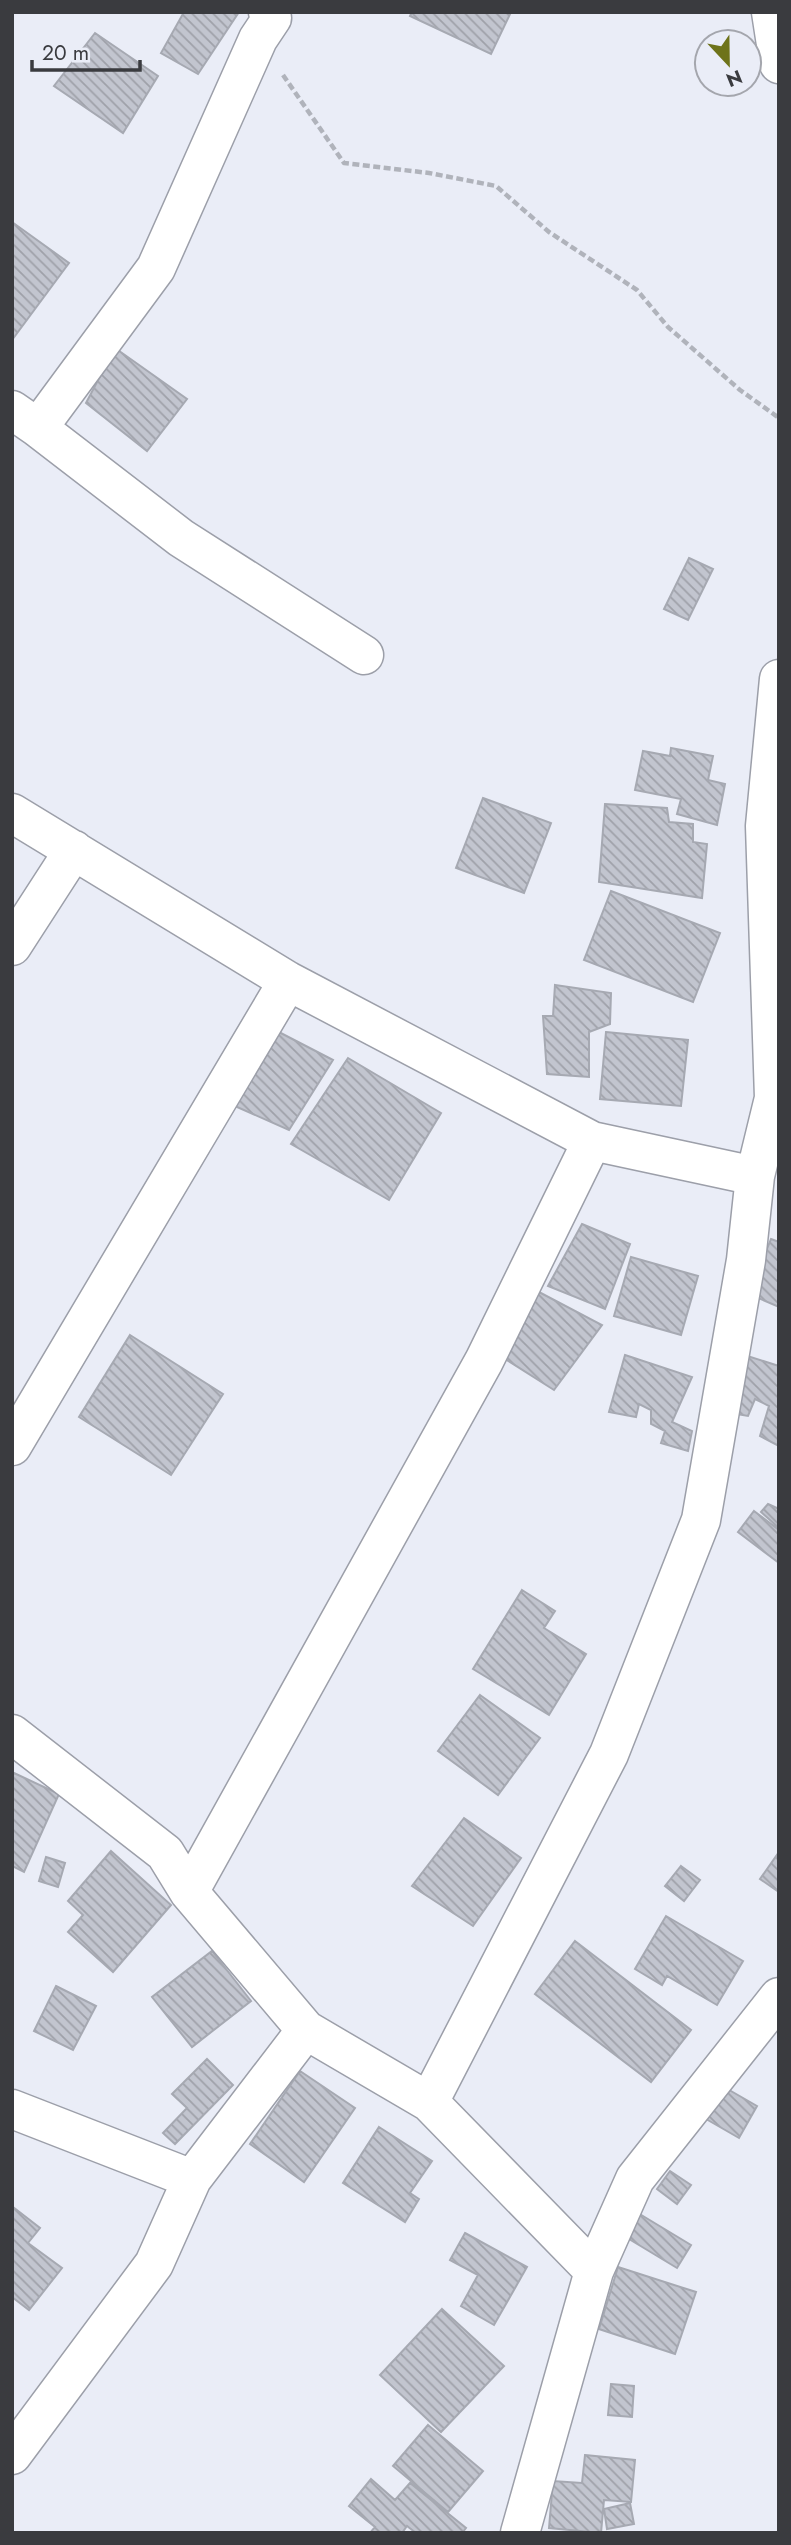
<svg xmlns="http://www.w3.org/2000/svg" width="791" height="2545" viewBox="0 0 791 2545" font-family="Jost,sans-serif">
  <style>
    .building { fill: url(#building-back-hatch); stroke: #a6a9b2; stroke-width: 2 }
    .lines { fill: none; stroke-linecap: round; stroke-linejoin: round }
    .minor-casing { stroke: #9c9fa9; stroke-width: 41 }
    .path { stroke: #b0b3bb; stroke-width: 4.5; stroke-dasharray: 7 3.5; stroke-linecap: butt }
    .minor { stroke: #fff; stroke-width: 38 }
  </style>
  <defs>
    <pattern id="building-back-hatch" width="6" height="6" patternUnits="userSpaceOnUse" patternTransform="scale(1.75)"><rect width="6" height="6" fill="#c2c5cf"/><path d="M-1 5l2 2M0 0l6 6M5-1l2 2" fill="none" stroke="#9fa1a9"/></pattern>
  </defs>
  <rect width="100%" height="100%" fill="#eaedf7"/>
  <path class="building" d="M184 12H239L198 74 161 53Z
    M412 12H511L491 54 410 16Z
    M95 33 158 76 123 133 54 86Z
    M12 222 69 263 12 340Z
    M115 348 187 399 147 451 86 403Z
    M689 558 713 569 688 620 664 609Z
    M671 748 713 756 708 780 725 784 717 825 677 814 681 799 635 790 643 751 670 756Z
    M483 798 551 823 524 893 456 868Z
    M605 804 667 808 669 822 693 824V842L707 844 702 898 599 882Z
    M611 891 720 933 693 1002 584 960Z
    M555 985 611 993 610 1024 589 1032V1077L547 1074 543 1016H553Z
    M273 1029 333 1060 289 1130 228 1103Z
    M606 1032 688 1040 681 1106 600 1099Z
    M348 1058 441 1113 389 1200 291 1144Z
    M582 1224 630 1244 605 1309 548 1286Z
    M771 1239 779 1242V1307L749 1294Z
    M631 1257 698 1276 681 1335 614 1316Z
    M537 1291 602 1325 554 1390 502 1357Z
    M130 1335 223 1394 171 1475 79 1417Z
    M741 1354 779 1366V1446L760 1436 769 1406 755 1399 748 1416 730 1413Z
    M625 1355 692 1377 672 1422 692 1431 688 1451 661 1443 665 1431 651 1424V1410L639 1404 636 1417 609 1412Z
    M768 1504 779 1509V1528L761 1512Z
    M754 1511 779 1530V1563L738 1532Z
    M522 1590 555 1611 544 1628 586 1654 549 1715 473 1669Z
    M480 1695 540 1738 498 1795 438 1751Z
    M14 1773 59 1794 24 1872 12 1866V1778Z
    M464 1818 521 1858 473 1926 412 1886Z
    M111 1851 171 1905 113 1972 68 1932 83 1915 68 1901Z
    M779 1852V1892L760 1879Z
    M46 1857 65 1863 58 1887 39 1881Z
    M681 1866 700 1880 684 1901 665 1886Z
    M666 1916 743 1961 717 2005 667 1976 662 1985 635 1969Z
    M575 1941 691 2030 651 2082 535 1994Z
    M212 1951 251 2001 192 2047 152 1997Z
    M56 1986 96 2006 73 2050 34 2031Z
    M207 2059 233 2085 175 2144 163 2133 187 2108 172 2094Z
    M300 2071 355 2108 304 2182 250 2144Z
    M724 2087 757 2106 739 2138 706 2119Z
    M379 2127 432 2161 410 2193 419 2199 405 2222 343 2183Z
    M670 2171 691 2185 677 2204 657 2189Z
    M13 2207 40 2228 28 2243 62 2268 29 2310 12 2297Z
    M638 2213 691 2245 677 2268 624 2236Z
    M465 2233 527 2267 494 2325 461 2306 478 2275 450 2260Z
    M618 2267 696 2292 675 2354 599 2329Z
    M442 2309 504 2366 441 2432 380 2375Z
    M611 2384 634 2386 632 2417 608 2415Z
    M428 2425 483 2471 448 2512 393 2466Z
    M585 2455 635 2460 631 2502 604 2500 601 2533 549 2528 553 2481 582 2483Z
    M371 2479 395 2500 410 2483 466 2528 462 2533H416L407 2526 402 2533H370L375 2527 349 2506Z
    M630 2503 634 2524 607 2529 604 2509Z"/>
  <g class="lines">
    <defs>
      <path id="minor" d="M771 12 779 64
        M12 410 38 428 156 268 258 39 272 18 268 12
        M38 428 181 538 364 655
        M12 813 288 981 592 1141 755 1176
        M12 946 74 850
        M12 1446 288 981
        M12 1734 165 1853 189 1892 306 2030 429 2102 594 2271
        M189 1892 484 1361 592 1141
        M429 2102 609 1754 701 1520 746 1260 755 1176 774 1098 765 826 779 679
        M12 2109 192 2179
        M12 2455 154 2264 192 2179 306 2030
        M520 2533 594 2271 635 2179 779 1997"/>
    </defs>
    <use href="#minor" class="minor-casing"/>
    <path class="path" d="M283 75 344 163 429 173 496 186 549 232 637 290 668 327 740 390 779 418"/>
    <use href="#minor" class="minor"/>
  </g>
  <rect width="791" height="2545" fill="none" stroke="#3a3b3f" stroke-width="28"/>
  <g transform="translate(728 63) rotate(158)"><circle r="33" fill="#eaedf7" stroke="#a4a6ad" stroke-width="2"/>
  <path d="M0-5L12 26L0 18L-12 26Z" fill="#6e731a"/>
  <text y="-10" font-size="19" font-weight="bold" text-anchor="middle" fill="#3a3b3f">N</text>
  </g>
  <path d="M32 60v10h108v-10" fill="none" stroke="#3a3b3f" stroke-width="3.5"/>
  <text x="42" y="60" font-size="21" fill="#3a3b3f" stroke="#eaedf7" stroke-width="5" paint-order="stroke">20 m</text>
</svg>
